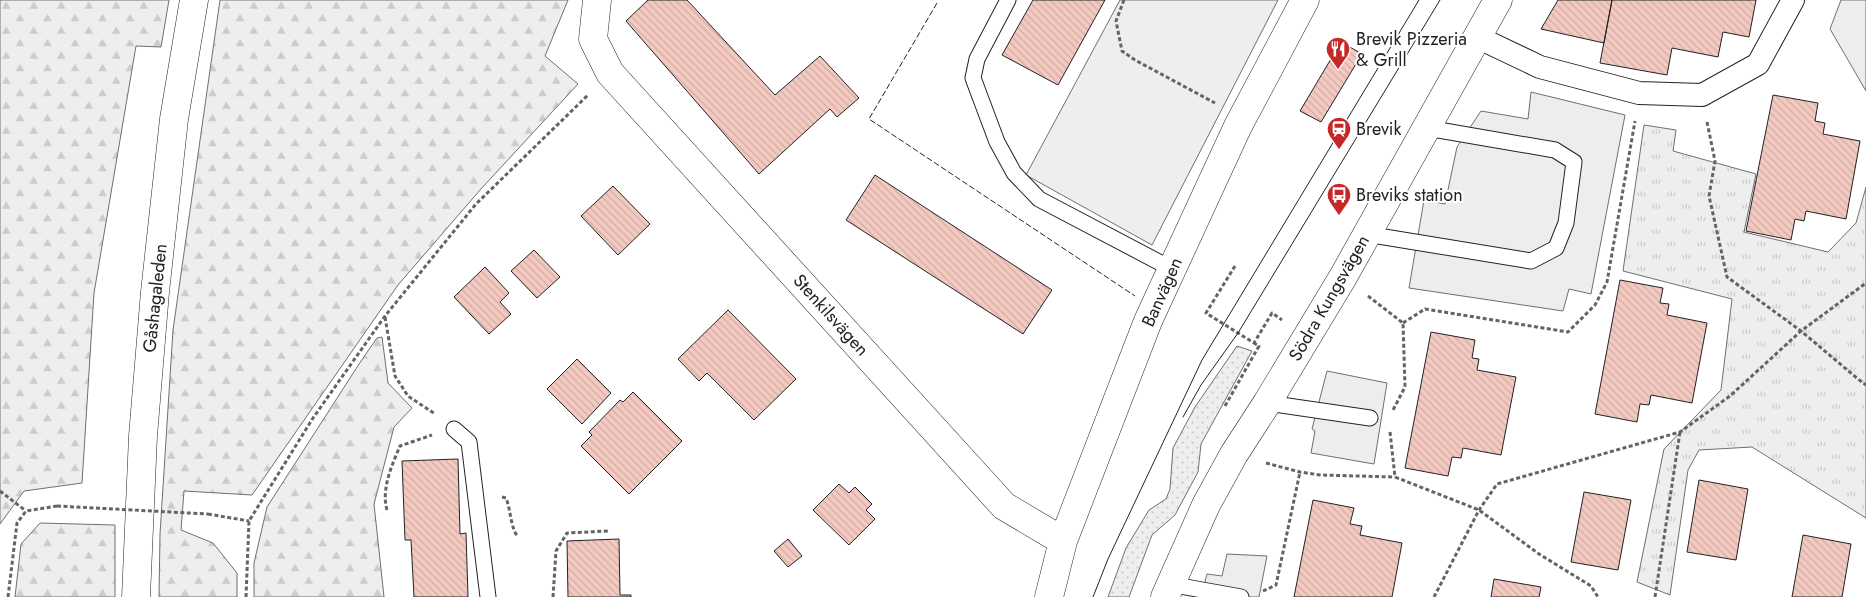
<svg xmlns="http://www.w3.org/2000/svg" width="1866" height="597" viewBox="0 0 1866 597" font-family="Jost,sans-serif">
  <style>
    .grass { fill: url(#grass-dots); stroke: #6f6f6f }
    .forest { fill: url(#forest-firs); stroke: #6f6f6f }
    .park { fill: url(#park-tufts); stroke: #6f6f6f }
    .garden { fill: #eee; stroke: #6f6f6f }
    .parking { fill: #ededed; stroke: #6f6f6f }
    .building { fill: url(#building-back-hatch); stroke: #222 }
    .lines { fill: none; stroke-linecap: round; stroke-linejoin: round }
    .service-casing { stroke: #222; stroke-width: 17 }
    .pedestrian-casing { stroke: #222; stroke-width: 24 }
    .minor-casing { stroke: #222; stroke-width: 29 }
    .tertiary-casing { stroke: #222; stroke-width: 29 }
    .secondary-casing { stroke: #222; stroke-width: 29 }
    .path { stroke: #646464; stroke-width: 3; stroke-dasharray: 4 2.5; stroke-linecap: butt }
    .service { stroke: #fff; stroke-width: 15 }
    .pedestrian { stroke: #fff; stroke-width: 22 }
    .minor { stroke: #fff; stroke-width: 28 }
    .tertiary { stroke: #fff; stroke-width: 28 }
    .secondary { stroke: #fff; stroke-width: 28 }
    .tram { stroke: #222; stroke-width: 1 }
    .path-bridge { stroke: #646464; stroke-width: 3; stroke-dasharray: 4 2.5; stroke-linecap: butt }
    .fence { stroke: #222; stroke-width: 1; stroke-dasharray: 6 2.5; stroke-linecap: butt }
    .labels { text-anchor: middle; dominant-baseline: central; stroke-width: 4; stroke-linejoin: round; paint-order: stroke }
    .poi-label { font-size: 18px; fill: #222; stroke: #fff; text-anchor: start }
    .street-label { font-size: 18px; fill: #222; stroke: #fff }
  </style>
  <defs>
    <pattern id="grass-dots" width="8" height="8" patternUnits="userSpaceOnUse" patternTransform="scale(1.25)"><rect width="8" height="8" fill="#eee"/><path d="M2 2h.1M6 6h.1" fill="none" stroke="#ccc" stroke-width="1.8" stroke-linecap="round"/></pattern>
    <pattern id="forest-firs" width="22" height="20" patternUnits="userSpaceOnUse" patternTransform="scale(1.25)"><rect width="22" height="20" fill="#eee"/><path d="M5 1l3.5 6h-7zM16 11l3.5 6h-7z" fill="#ccc"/></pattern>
    <pattern id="park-tufts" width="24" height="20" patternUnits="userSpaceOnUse" patternTransform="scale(1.25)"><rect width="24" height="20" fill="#eee"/><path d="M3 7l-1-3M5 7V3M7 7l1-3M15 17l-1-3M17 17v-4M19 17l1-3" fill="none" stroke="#ccc"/></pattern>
    <pattern id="building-back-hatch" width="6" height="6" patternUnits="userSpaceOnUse" patternTransform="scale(1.25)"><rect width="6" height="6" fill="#f3c9c0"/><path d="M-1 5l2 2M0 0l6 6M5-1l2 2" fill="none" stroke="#d0aca5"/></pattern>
  </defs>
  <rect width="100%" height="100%" fill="#fff"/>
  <path class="grass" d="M1237 346 1252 351 1201 444 1198 472 1175 515 1152 535 1129 597H1108L1126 548 1149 510 1166 499 1170 489 1173 448 1195 407Z"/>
  <path class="forest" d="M0 0H169L161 47 136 46 94 293 82 483 24 491 0 524Z
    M220 0H568L545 56 578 84 480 190 398 285 252 495 184 491 181 530 213 543 237 573V597H159L160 534 173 330Z
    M382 337 388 383 412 408 394 427 374 504 384 597H254V563L267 507 361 361 377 338Z
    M40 523 115 525V597H15L21 544Z"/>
  <path class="park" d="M1644 125 1676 130 1673 151 1756 174 1744 232 1828 252 1856 223 1866 187V518L1752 447 1699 450 1688 470 1670 595 1637 582 1664 449 1721 390 1732 299 1623 271Z"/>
  <path class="garden" d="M1120 0H1278L1152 245 1026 175Z"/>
  <path class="parking" d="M1841 0H1866V91L1830 29Z
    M1531 92 1625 115 1591 294 1569 289 1563 311 1409 288 1424 200 1445 204 1457 147 1481 111 1528 119Z
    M1327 371 1387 383 1374 464 1311 453 1315 431 1312 429Z
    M1227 554 1267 556 1259 597H1201L1207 574 1222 576Z"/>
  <path class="building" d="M648 0H687L775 95 820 56 859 98 837 117 830 109 759 174 626 21Z
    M1033 0H1105L1058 85 1002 55Z
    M1558 0H1612L1604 43 1541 29Z
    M1612 0H1756L1749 37 1723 32 1718 57 1672 48 1667 75 1600 63Z
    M1341 42 1362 54 1321 122 1300 111Z
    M1773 95 1818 103 1815 121 1825 123 1823 134 1860 141 1846 219 1806 211 1804 221 1795 219 1791 240 1746 231Z
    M875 175 1052 290 1023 334 846 220Z
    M613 186 650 224 618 255 581 216Z
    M534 250 560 277 537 298 511 271Z
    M485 267 509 293 500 302 511 314 489 334 454 297Z
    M1620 280 1663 288 1660 303 1669 304 1667 315 1707 323 1692 403 1651 395 1649 405 1640 404 1637 422 1595 414Z
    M728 310 796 379 754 420 707 373 699 381 678 359Z
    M1431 332 1475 340 1472 358 1479 359 1477 370 1516 377 1501 455 1463 448 1461 458 1452 457 1448 476 1405 468Z
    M577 359 611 393 582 424 547 389Z
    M633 392 682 441 629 494 581 446 592 435 589 432 620 400 623 402Z
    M458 459 460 534 466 533 468 597H414L411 540H405L402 461Z
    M1699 480 1748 489 1736 560 1687 552Z
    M839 484 849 493 855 487 872 504 866 510 875 519 849 545 813 510Z
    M1584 492 1631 500 1618 570 1571 562Z
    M1313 500 1354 508 1350 524 1362 526 1360 535 1402 543 1392 597H1294Z
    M1803 535 1851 544 1842 597H1792Z
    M619 539 620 595H631V597H568L567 541Z
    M788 539 802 556 788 567 774 551Z
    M1494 579 1541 587 1539 597H1491Z"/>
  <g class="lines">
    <defs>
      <path id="service" d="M1008 0 977 59 973 78 997 142 1014 173 1039 199 1172 269
        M1366 234 1531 261 1556 248 1566 223 1574 162 1555 150 1427 128
        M1267 403 1370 418
        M454 429 469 442 488 597
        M1169 584 1241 597"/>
      <path id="pedestrian" d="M1477 37 1540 67 1639 93 1702 95 1758 64 1793 0"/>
      <path id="minor" d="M597 0 593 39 610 73 1004 506 1063 541
        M1049 597 1063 541 1148 321 1238 126 1305 0"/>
      <path id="tertiary" d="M1165 597 1206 505 1234 454 1267 403 1343 277 1498 0"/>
      <path id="secondary" d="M136 597 143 436 155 292 174 119 194 0"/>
    </defs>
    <use href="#service" class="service-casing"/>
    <use href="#pedestrian" class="pedestrian-casing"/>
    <use href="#minor" class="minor-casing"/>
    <use href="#tertiary" class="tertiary-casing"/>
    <use href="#secondary" class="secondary-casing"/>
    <path class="path" d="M1124 0 1116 21 1122 51 1135 60 1215 103
      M1707 122 1715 161 1709 196 1727 277 1801 331 1858 379 1866 385
      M1235 266 1206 313 1254 343 1272 313 1282 320
      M1368 296 1403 323 1405 387 1393 410
      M385 317 395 376 408 396 435 414
      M1403 323 1425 309 1568 332 1595 305 1607 282 1635 121
      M1225 406 1259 346 1254 343
      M1390 432 1395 477 1479 510 1539 554 1591 586 1598 597
      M1266 463 1300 472 1320 475 1395 477
      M0 491 26 511
      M502 497 506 498C511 511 510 524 517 536
      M387 510C381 489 392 465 400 446L432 435
      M208 514 249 521
      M1263 591 1276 585 1300 472
      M8 597 17 523 26 511 57 506
      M246 597 249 521 313 418 385 316 476 204 588 95
      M553 597 556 551 567 533 609 531
      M1434 597 1479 510 1497 484 1680 432 1730 396 1801 331 1866 283
      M1655 597 1680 432"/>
    <use href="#service" class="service"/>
    <use href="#pedestrian" class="pedestrian"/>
    <use href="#minor" class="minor"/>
    <use href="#tertiary" class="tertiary"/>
    <use href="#secondary" class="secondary"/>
    <path class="tram" d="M1183 417 1201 385 1238 333 1440 0
      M1093 597 1108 559 1202 360 1419 0"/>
    <path class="path-bridge" d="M57 506 208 514"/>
    <path class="fence" d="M937 3 869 119 1135 296"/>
  </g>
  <defs>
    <symbol id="restaurant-pin" viewBox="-11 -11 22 30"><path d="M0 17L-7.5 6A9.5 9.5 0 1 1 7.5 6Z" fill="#c62828" stroke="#fff"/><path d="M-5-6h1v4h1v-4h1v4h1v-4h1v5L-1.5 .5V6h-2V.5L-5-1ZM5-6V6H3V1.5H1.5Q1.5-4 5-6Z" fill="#fff"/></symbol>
    <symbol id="station-pin" viewBox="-11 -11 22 30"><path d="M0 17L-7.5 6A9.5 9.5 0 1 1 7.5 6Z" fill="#c62828" stroke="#fff"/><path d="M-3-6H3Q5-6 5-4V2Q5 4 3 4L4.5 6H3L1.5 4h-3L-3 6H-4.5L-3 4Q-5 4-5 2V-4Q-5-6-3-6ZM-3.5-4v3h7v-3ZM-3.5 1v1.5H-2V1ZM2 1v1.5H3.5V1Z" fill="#fff"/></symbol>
    <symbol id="bus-pin" viewBox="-11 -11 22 30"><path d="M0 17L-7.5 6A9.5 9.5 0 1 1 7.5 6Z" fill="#c62828" stroke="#fff"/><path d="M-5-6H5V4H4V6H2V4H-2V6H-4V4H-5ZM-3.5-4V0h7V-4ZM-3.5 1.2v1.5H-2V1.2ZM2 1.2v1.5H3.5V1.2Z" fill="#fff"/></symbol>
  </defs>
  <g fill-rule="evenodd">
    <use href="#restaurant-pin" x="1324" y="35" width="28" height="38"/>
    <use href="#station-pin" x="1325" y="115" width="28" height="38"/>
    <use href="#bus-pin" x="1325" y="181" width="28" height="38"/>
  </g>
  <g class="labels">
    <g class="poi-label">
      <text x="1356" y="39">Brevik Pizzeria<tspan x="1356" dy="21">&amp; Grill</tspan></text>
      <text x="1356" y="129">Brevik</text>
      <text x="1356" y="195">Breviks station</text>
    </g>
    <g class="street-label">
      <text transform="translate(1162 292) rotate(-66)">Banvägen</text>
      <text transform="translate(155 298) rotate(-84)">Gåshagaleden</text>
      <text transform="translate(1329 298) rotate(-60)">Södra Kungsvägen</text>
      <text transform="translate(831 315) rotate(48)">Stenkilsvägen</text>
    </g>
  </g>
</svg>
